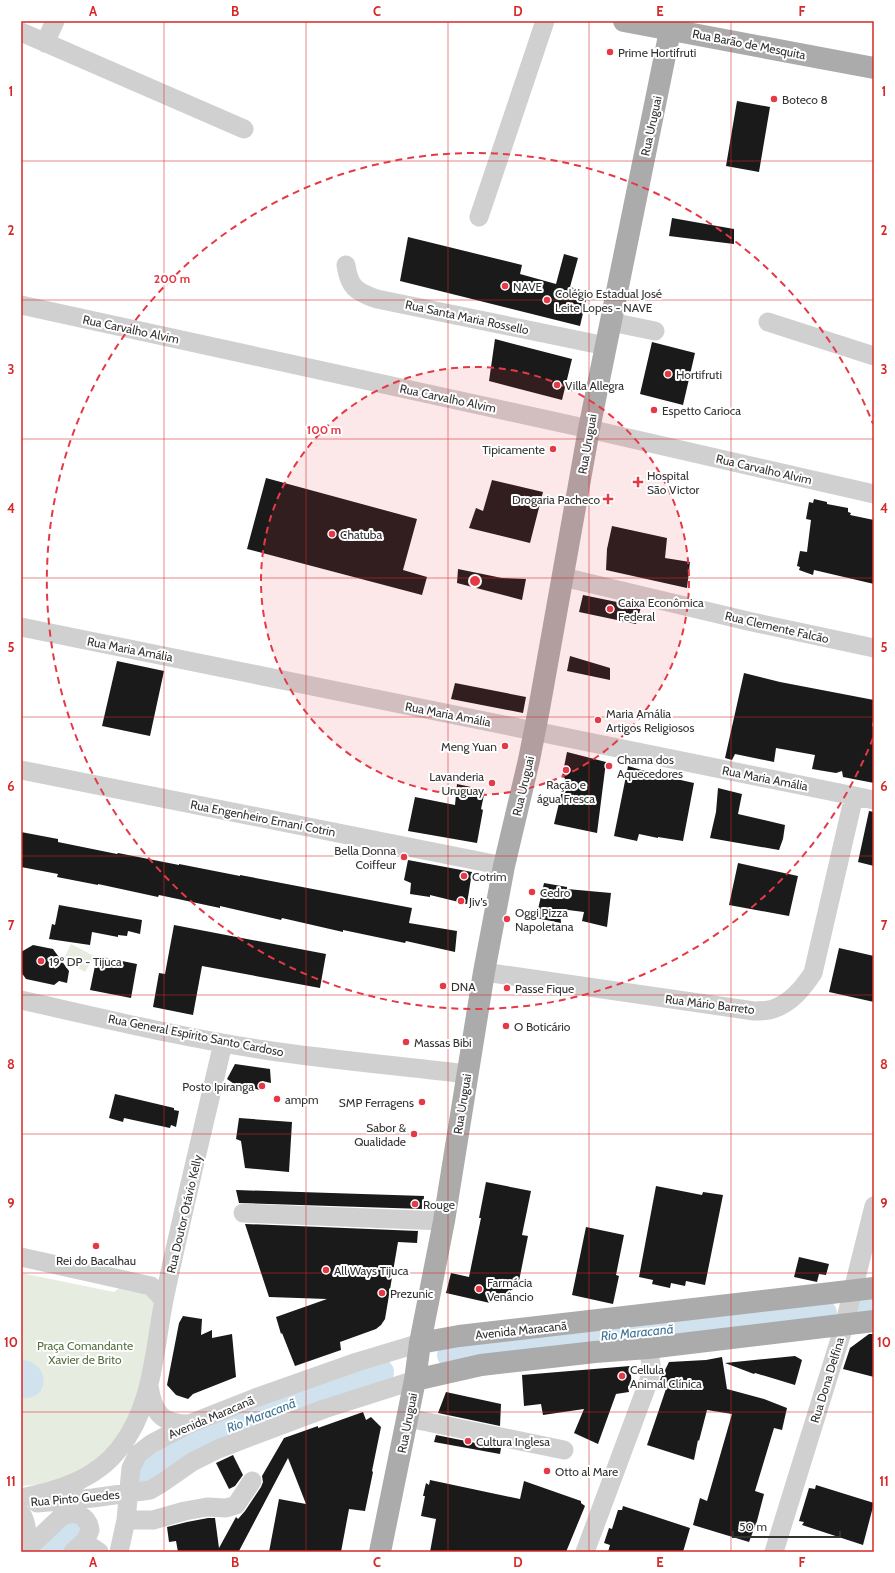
<svg xmlns="http://www.w3.org/2000/svg" width="895" height="1573" viewBox="0 0 895 1573" font-family="Cabin,sans-serif">
  <style>
    .green { fill: #e6ecdf }
    .water { fill: #cfe2ee }
    .lines { fill: none; stroke-linecap: round; stroke-linejoin: round }
    .river { stroke: #cfe2ee; stroke-width: 26 }
    .building { fill: #1a1a1a }
    .minor { stroke: #d0d0d0; stroke-width: 19 }
    .major { stroke: #ababab; stroke-width: 22 }
    .grid { fill: none; stroke: #d62828; stroke-width: 1; stroke-opacity: 0.55 }
    .ring { fill: none; stroke: #e63946; stroke-width: 2; stroke-dasharray: 7 5 }
    .poi-dot { fill: #e63946; stroke: #fff; stroke-width: 1.5 }
    .labels { text-anchor: middle; dominant-baseline: central; stroke-width: 4; stroke-linejoin: round; paint-order: stroke }
    .street-label { font-size: 12px; fill: #333; stroke: #fff }
    .poi-label { font-size: 12px; fill: #333; stroke: #fff; text-anchor: start }
    .park-label { font-size: 12px; fill: #56703f; stroke: #fff }
    .water-label { font-size: 13px; font-style: italic; fill: #3f7597; stroke: #fff }
    .centre { fill: #e63946; stroke: #fff; stroke-width: 2 }
    .ring-label { font-size: 12px; text-anchor: middle; font-weight: bold; fill: #e63946; stroke: #fff; stroke-width: 4; stroke-linejoin: round; paint-order: stroke }
    .neatline { fill: none; stroke: #d62828; stroke-width: 1.5 }
    .grid-label { font-size: 13px; text-anchor: middle; font-weight: bold; fill: #d62828 }
  </style>
  <rect width="100%" height="100%" fill="#fff"/>
  <path class="green" d="M71 944 94 956 85 972 63 960Z
    M21 1273 114 1292 123 1285 150 1295 157 1307 139 1398 128 1424 91 1468 47 1484 21 1486Z"/>
  <path class="water" d="M24 1360C53 1365 48 1402 21 1398V1361Z"/>
  <g class="lines">
    <path class="river" d="M861 1308 874 1306
      M450 1355 505 1346 824 1313
      M147 1471 175 1452 205 1437 340 1384 360 1377 381 1372
      M47 1552 77 1526"/>
  </g>
  <path class="building" d="M737 101 770 107 759 172 726 166Z
    M672 218 734 229V244L669 236Z
    M408 237 522 265 520 274 556 284 564 254 578 258 570 287 588 292 580 326 400 281Z
    M495 339 572 359 562 400 489 381Z
    M652 342 695 353 683 405 640 394Z
    M266 478 417 519 403 570 427 577 422 595 247 549Z
    M492 480 543 492 530 543 469 528 476 508 483 511Z
    M814 499 827 502V504L848 508V512L851 513 850 515 874 520V584L814 570 813 575 799 570 800 567 797 566 800 551 807 552 811 520 806 519 809 502 813 503Z
    M612 526 667 538 665 558 690 562 687 588 606 570 607 549Z
    M458 569 502 578 526 579 522 600 457 583Z
    M583 595 641 607 636 624 579 612Z
    M570 656 610 668V680L567 671Z
    M117 661 164 671 150 736 102 726Z
    M744 673 780 682 874 700V715L872 726 874 727V783L843 777 842 771 836 773 812 769 815 755 776 748 774 762 735 754 732 760 725 758Z
    M455 683 526 697 523 713 451 699Z
    M567 752 606 762 597 833 554 824 565 778 562 777Z
    M628 766 645 771V772L694 783 683 841 658 837V838L639 834 637 841 614 836Z
    M457 784 485 790 481 809 483 810 477 843 408 831 415 797 455 805Z
    M718 788 742 794 738 814 785 825 783 839 779 850 710 838 716 812Z
    M869 811 874 812V866L858 862Z
    M21 832 58 839V842L117 854 118 853 179 865V864L240 876V875L412 908 409 923 457 931 455 952 406 941 405 943 343 930V932L282 918 281 920 220 906V908L159 895 158 897 98 884V885L57 877 58 874 21 867Z
    M408 860 472 872 467 904 430 895V897L410 894 411 883 404 880Z
    M738 863 798 876 789 916 729 905Z
    M544 883 567 887V889L611 893 607 927 582 921 584 912 560 909 561 923 536 918Z
    M59 905 142 920 140 934 128 931 127 936 118 935V937L92 932 90 945 49 939 52 924 55 925Z
    M174 925 326 954 320 988 202 966 193 1015 153 1007 159 973 165 974Z
    M33 945 53 949 69 971 67 983 59 981 54 985 26 979 21 972V952Z
    M839 948 874 956V1002L829 992Z
    M97 956 137 964 131 998 90 990Z
    M235 1064 270 1069 271 1083 262 1081 261 1090 237 1086 227 1079Z
    M115 1094 174 1108V1110L179 1111 176 1127 171 1125 170 1128 124 1118 123 1122 109 1118Z
    M239 1118 292 1122 289 1172 245 1168 241 1141 236 1139Z
    M486 1182 531 1191 522 1235 528 1236 518 1286 490 1303 446 1293 451 1273 469 1277 481 1218H479Z
    M656 1186 702 1195 703 1192 723 1195 705 1285 686 1281 685 1286 671 1283 670 1288 652 1284 653 1280 639 1277Z
    M236 1190 424 1196 423 1209 239 1203Z
    M245 1224 418 1231 417 1243 398 1242 385 1319 381 1325 376 1329 340 1342 341 1350 295 1366 282 1333 281 1334 276 1317 327 1299 269 1297Z
    M586 1227 624 1235 616 1275 619 1276 613 1304 572 1295Z
    M799 1257 829 1264 826 1275 819 1274 817 1282 794 1277Z
    M183 1316 202 1319 201 1335 212 1330V1338L232 1334 236 1377 193 1394 188 1399 176 1395 167 1385 179 1323Z
    M869 1334H874V1377L843 1369 850 1348Z
    M795 1356 802 1360 795 1385 755 1373 754 1374 725 1363Z
    M722 1357 727 1389 764 1399 787 1408 782 1430 774 1428 755 1491 764 1494 757 1521 749 1542 693 1525 700 1498 707 1501 732 1414 707 1410 699 1441 698 1440 694 1460 647 1445 668 1383 660 1380 669 1362 706 1360Z
    M630 1366 632 1385 628 1386 629 1392 616 1394 598 1444 574 1433 584 1409 543 1415 541 1404 524 1406 522 1375Z
    M446 1392 501 1404 500 1426 438 1413Z
    M363 1412 366 1420 371 1417 381 1427 372 1471 373 1472 365 1511 349 1509 341 1552H269L279 1499 306 1504 288 1458 239 1551 178 1552 176 1541 169 1542 167 1527 187 1522 208 1518H215L219 1548 236 1517 238 1519 245 1511 261 1487 263 1482 262 1476 284 1438 318 1426V1428Z
    M436 1435 501 1448 500 1454 434 1442Z
    M233 1455 243 1475 235 1486 229 1489 216 1463Z
    M430 1480 520 1499 524 1481 581 1501V1503L585 1506 566 1552H430L436 1519 421 1516 425 1496H423L426 1483 429 1485Z
    M816 1485 874 1503 863 1545 802 1525 804 1522 799 1521 809 1488 815 1489Z
    M623 1506 690 1528 683 1552H608L610 1545 604 1543 609 1528 612 1529 618 1510H622Z"/>
  <g class="lines">
    <path class="minor" d="M21 32 244 129
      M45 43 55 21
      M479 217 545 21
      M346 265C349 287 356 292 377 299L606 346
      M21 305 589 429 874 494
      M611 322 655 331
      M768 322 874 356
      M563 577 752 622 874 648
      M21 627 874 800
      M21 770 504 866
      M484 972 754 1011C760 1011 767 1011 773 1009 791 1003 803 988 813 973L854 796
      M21 1000C102 1018 183 1038 265 1050 332 1060 400 1066 467 1074
      M243 1213 444 1221
      M21 1257 151 1286 164 1300
      M149 1386C153 1412 161 1424 189 1424
      M408 1418 564 1450
      M21 1498C57 1491 95 1480 119 1449 153 1407 154 1351 164 1300 182 1214 203 1129 223 1043
      M37 1503 93 1498 150 1490 162 1483 192 1462 218 1449 324 1409 415 1380
      M21 1513C28 1525 28 1538 21 1550
      M126 1520H153L185 1511 207 1507 226 1508 236 1505 252 1481
      M79 1547 93 1548 99 1552
      M24 1552 61 1517C73 1509 88 1515 90 1530L86 1540 73 1552
      M119 1552 126 1520 131 1468 138 1454 151 1444 189 1424 255 1398 357 1362 420 1343
      M585 1552 649 1380 651 1364 648 1348
      M774 1552 844 1326 874 1206"/>
    <path class="major" d="M624 21 874 68
      M420 1343 459 1336 874 1288
      M415 1380 481 1365 595 1352 648 1348 874 1321
      M380 1552 415 1380 420 1343 444 1221 484 972 504 866 529 760 539 709 589 429 672 21"/>
  </g>
  <path class="grid" d="M164 21V1552M306 21V1552M448 21V1552M589 21V1552M731 21V1552M21 161H874M21 300H874M21 439H874M21 578H874M21 717H874M21 856H874M21 995H874M21 1134H874M21 1273H874M21 1412H874"/>
  <circle cx="475" cy="581" r="214" fill="#e63946" fill-opacity=".12"/>
  <g class="ring">
    <circle cx="475" cy="581" r="214"/>
    <path d="M873 738A428 428 0 1 1 873 424"/>
  </g>
  <g class="poi-dot">
    <circle cx="610" cy="52" r="4"/>
    <circle cx="774" cy="99" r="4"/>
    <circle cx="505" cy="286" r="4"/>
    <circle cx="547" cy="300" r="4"/>
    <circle cx="668" cy="374" r="4"/>
    <circle cx="557" cy="385" r="4"/>
    <circle cx="654" cy="410" r="4"/>
    <circle cx="553" cy="449" r="4"/>
    <path d="M636 476h4v4h4v4h-4v4h-4v-4h-4v-4h4z"/>
    <path d="M606 493h4v4h4v4h-4v4h-4v-4h-4v-4h4z"/>
    <circle cx="332" cy="534" r="4"/>
    <circle cx="610" cy="609" r="4"/>
    <circle cx="598" cy="720" r="4"/>
    <circle cx="505" cy="746" r="4"/>
    <circle cx="609" cy="766" r="4"/>
    <circle cx="566" cy="770" r="4"/>
    <circle cx="492" cy="783" r="4"/>
    <circle cx="404" cy="857" r="4"/>
    <circle cx="464" cy="876" r="4"/>
    <circle cx="532" cy="892" r="4"/>
    <circle cx="461" cy="901" r="4"/>
    <circle cx="507" cy="919" r="4"/>
    <circle cx="41" cy="961" r="4"/>
    <circle cx="443" cy="986" r="4"/>
    <circle cx="507" cy="988" r="4"/>
    <circle cx="506" cy="1026" r="4"/>
    <circle cx="406" cy="1042" r="4"/>
    <circle cx="262" cy="1086" r="4"/>
    <circle cx="277" cy="1099" r="4"/>
    <circle cx="422" cy="1102" r="4"/>
    <circle cx="414" cy="1134" r="4"/>
    <circle cx="415" cy="1204" r="4"/>
    <circle cx="96" cy="1246" r="4"/>
    <circle cx="326" cy="1270" r="4"/>
    <circle cx="479" cy="1289" r="4"/>
    <circle cx="382" cy="1293" r="4"/>
    <circle cx="622" cy="1376" r="4"/>
    <circle cx="468" cy="1441" r="4"/>
    <circle cx="547" cy="1471" r="4"/>
  </g>
  <g class="labels">
    <g class="street-label">
      <text transform="translate(749 44) rotate(11)">Rua Barão de Mesquita</text>
      <text transform="translate(651 126) rotate(-78)">Rua Uruguai</text>
      <text transform="translate(467 317) rotate(12)">Rua Santa Maria Rossello</text>
      <text transform="translate(131 329) rotate(12)">Rua Carvalho Alvim</text>
      <text transform="translate(448 398) rotate(12)">Rua Carvalho Alvim</text>
      <text transform="translate(587 444) rotate(-80)">Rua Uruguai</text>
      <text transform="translate(764 469) rotate(13)">Rua Carvalho Alvim</text>
      <text transform="translate(777 627) rotate(13)">Rua Clemente Falcão</text>
      <text transform="translate(130 649) rotate(11)">Rua Maria Amália</text>
      <text transform="translate(448 714) rotate(11)">Rua Maria Amália</text>
      <text transform="translate(765 778) rotate(11)">Rua Maria Amália</text>
      <text transform="translate(523 786) rotate(-77)">Rua Uruguai</text>
      <text transform="translate(263 818) rotate(11)">Rua Engenheiro Ernani Cotrin</text>
      <text transform="translate(710 1004) rotate(7)">Rua Mário Barreto</text>
      <text transform="translate(196 1035) rotate(11)">Rua General Espírito Santo Cardoso</text>
      <text transform="translate(462 1104) rotate(-81)">Rua Uruguai</text>
      <text transform="translate(184 1214) rotate(-77)">Rua Doutor Otávio Kelly</text>
      <text transform="translate(521 1330) rotate(-6)">Avenida Maracanã</text>
      <text transform="translate(827 1380) rotate(-73)">Rua Dona Delfina</text>
      <text transform="translate(211 1417) rotate(-23)">Avenida Maracanã</text>
      <text transform="translate(407 1423) rotate(-79)">Rua Uruguai</text>
      <text transform="translate(75 1498) rotate(-5)">Rua Pinto Guedes</text>
    </g>
    <g class="poi-label">
      <text x="618" y="52">Prime Hortifruti</text>
      <text x="782" y="99">Boteco 8</text>
      <text x="513" y="286">NAVE</text>
      <text x="555" y="293">Colégio Estadual José<tspan x="555" dy="14">Leite Lopes - NAVE</tspan></text>
      <text x="676" y="374">Hortifruti</text>
      <text x="565" y="385">Villa Allegra</text>
      <text x="662" y="410">Espetto Carioca</text>
      <text x="545" y="449" text-anchor="end">Tipicamente</text>
      <text x="647" y="475">Hospital<tspan x="647" dy="14">São Victor</tspan></text>
      <text x="600" y="499" text-anchor="end">Drogaria Pacheco</text>
      <text x="340" y="534">Chatuba</text>
      <text x="618" y="602">Caixa Econômica<tspan x="618" dy="14">Federal</tspan></text>
      <text x="606" y="713">Maria Amália<tspan x="606" dy="14">Artigos Religiosos</tspan></text>
      <text x="497" y="746" text-anchor="end">Meng Yuan</text>
      <text x="617" y="759">Chama dos<tspan x="617" dy="14">Aquecedores</tspan></text>
      <text x="484" y="776" text-anchor="end">Lavanderia<tspan x="484" dy="14">Uruguay</tspan></text>
      <text x="566" y="784" text-anchor="middle">Ração e<tspan x="566" dy="14">água Fresca</tspan></text>
      <text x="396" y="850" text-anchor="end">Bella Donna<tspan x="396" dy="14">Coiffeur</tspan></text>
      <text x="472" y="876">Cotrim</text>
      <text x="540" y="892">Cedro</text>
      <text x="469" y="901">Jiv's</text>
      <text x="515" y="912">Oggi Pizza<tspan x="515" dy="14">Napoletana</tspan></text>
      <text x="49" y="961">19º DP - Tijuca</text>
      <text x="451" y="986">DNA</text>
      <text x="515" y="988">Passe Fique</text>
      <text x="514" y="1026">O Boticário</text>
      <text x="414" y="1042">Massas Bibi</text>
      <text x="254" y="1086" text-anchor="end">Posto Ipiranga</text>
      <text x="285" y="1099">ampm</text>
      <text x="414" y="1102" text-anchor="end">SMP Ferragens</text>
      <text x="406" y="1127" text-anchor="end">Sabor &amp;<tspan x="406" dy="14">Qualidade</tspan></text>
      <text x="423" y="1204">Rouge</text>
      <text x="96" y="1260" text-anchor="middle">Rei do Bacalhau</text>
      <text x="334" y="1270">All Ways Tijuca</text>
      <text x="487" y="1282">Farmácia<tspan x="487" dy="14">Venâncio</tspan></text>
      <text x="390" y="1293">Prezunic</text>
      <text x="630" y="1369">Cellula<tspan x="630" dy="14">Animal Clínica</tspan></text>
      <text x="476" y="1441">Cultura Inglesa</text>
      <text x="555" y="1471">Otto al Mare</text>
    </g>
    <g class="park-label">
      <text x="85" y="1345">Praça Comandante<tspan x="85" dy="14">Xavier de Brito</tspan></text>
    </g>
    <g class="water-label">
      <text transform="translate(637 1332) rotate(-6)">Rio Maracanã</text>
      <text transform="translate(261 1415) rotate(-21)">Rio Maracanã</text>
    </g>
  </g>
  <circle cx="475" cy="581" r="6" class="centre"/>
  <g class="ring-label">
    <text x="172" y="283">200 m</text>
    <text x="324" y="434">100 m</text>
  </g>
  <rect width="895" height="1573" fill="none" stroke="#ffffff" stroke-width="44"/>
  <path d="M733 1531v6h107v-6" fill="none" stroke="#333333" stroke-width="2"/>
  <text x="739" y="1531" font-size="12" fill="#333333" stroke="#ffffff" stroke-width="3" paint-order="stroke">50 m</text>
  <rect x="22" y="22" width="851" height="1529" class="neatline"/>
  <g class="grid-label">
    <text x="93" y="16">A</text>
    <text x="235" y="16">B</text>
    <text x="377" y="16">C</text>
    <text x="518" y="16">D</text>
    <text x="660" y="16">E</text>
    <text x="802" y="16">F</text>
    <text x="11" y="96">1</text>
    <text x="884" y="96">1</text>
    <text x="11" y="235">2</text>
    <text x="884" y="235">2</text>
    <text x="11" y="374">3</text>
    <text x="884" y="374">3</text>
    <text x="11" y="513">4</text>
    <text x="884" y="513">4</text>
    <text x="11" y="652">5</text>
    <text x="884" y="652">5</text>
    <text x="11" y="791">6</text>
    <text x="884" y="791">6</text>
    <text x="11" y="930">7</text>
    <text x="884" y="930">7</text>
    <text x="11" y="1069">8</text>
    <text x="884" y="1069">8</text>
    <text x="11" y="1208">9</text>
    <text x="884" y="1208">9</text>
    <text x="11" y="1347">10</text>
    <text x="884" y="1347">10</text>
    <text x="11" y="1486">11</text>
    <text x="884" y="1486">11</text>
    <text x="93" y="1567">A</text>
    <text x="235" y="1567">B</text>
    <text x="377" y="1567">C</text>
    <text x="518" y="1567">D</text>
    <text x="660" y="1567">E</text>
    <text x="802" y="1567">F</text>
  </g>
</svg>
